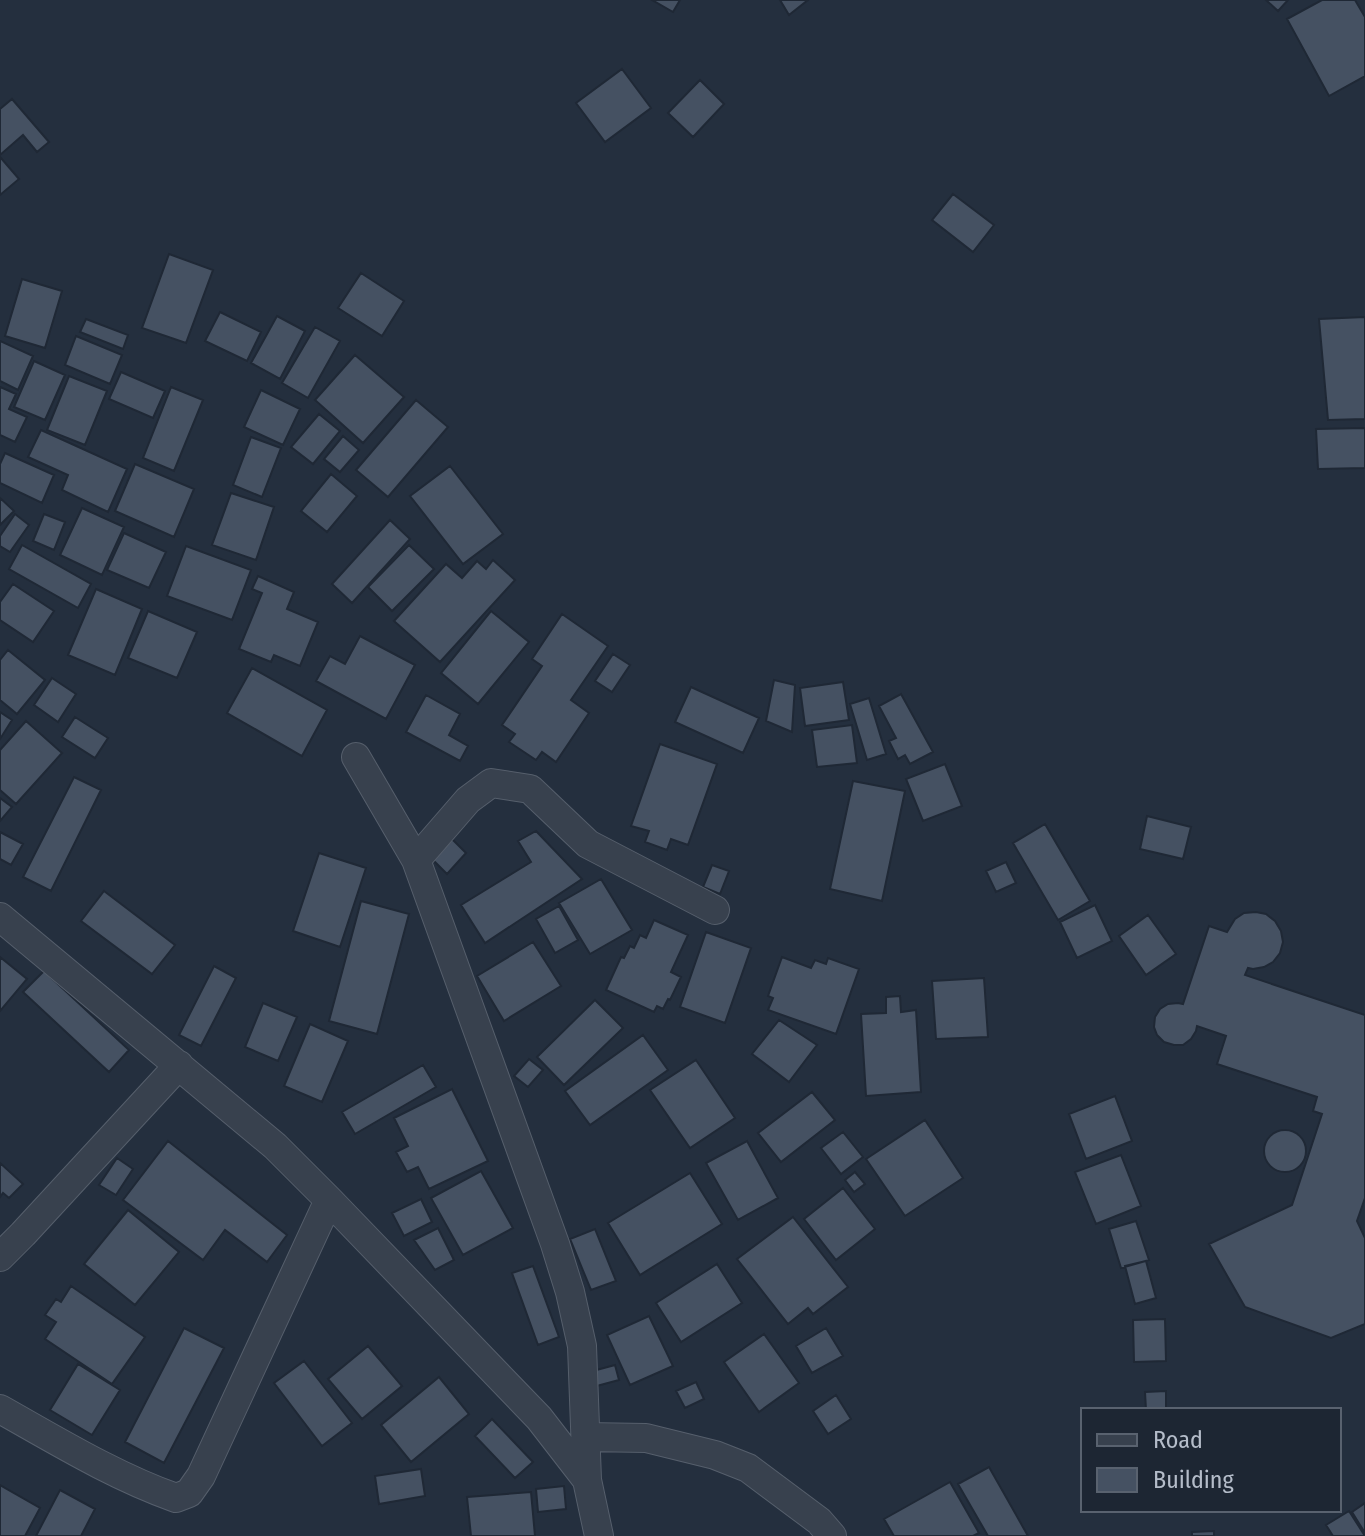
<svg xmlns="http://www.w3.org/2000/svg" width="1365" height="1536" viewBox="0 0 1365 1536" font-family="'Fira Sans Condensed',sans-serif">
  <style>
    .building { fill: #455162; stroke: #1f2835; stroke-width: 2 }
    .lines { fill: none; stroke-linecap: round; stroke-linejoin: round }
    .street-casing { stroke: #565f6c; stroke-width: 30 }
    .street { stroke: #38414e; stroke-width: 28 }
  </style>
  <rect width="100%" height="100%" fill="#242f3e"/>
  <path class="building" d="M652 0H680L673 12Z
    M780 0H808L789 15Z
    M1266 0H1288L1278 11Z
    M1322 0H1355L1365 17V76L1329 96 1287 19Z
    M622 69 651 108 605 142 576 103Z
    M700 80 724 104 693 137 668 113Z
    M12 99 49 142 37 152 23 135 0 155V109Z
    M0 157 19 179 0 195Z
    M953 194 994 225 973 252 932 220Z
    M169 254 213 270 186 343 142 328Z
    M361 273 404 301 382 336 338 308Z
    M22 279 62 291 45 348 5 336Z
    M220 312 261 332 247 361 205 341Z
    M277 316 305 331 280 379 251 363Z
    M1365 317V419L1328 420 1319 319Z
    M86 319 128 335 123 349 80 332Z
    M315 327 340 341 308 398 282 383Z
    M76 336 122 355 110 384 65 365Z
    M0 341 33 356 18 390 0 381Z
    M355 355 404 397 363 443 315 400Z
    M34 361 65 375 45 420 14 407Z
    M121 372 165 391 153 418 109 399Z
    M69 376 107 391 85 445 47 430Z
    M0 387 16 394 9 409 27 417 15 442 0 435Z
    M171 387 203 400 174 471 143 458Z
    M261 390 300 409 283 445 244 427Z
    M416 400 448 427 388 497 356 470Z
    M319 414 340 431 313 464 291 447Z
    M1365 428V468L1318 469 1316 429Z
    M41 430 127 469 108 512 62 490 68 475 28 457Z
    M343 436 359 450 340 472 324 459Z
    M251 437 281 448 262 497 233 485Z
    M5 453 54 475 42 503 0 483V464Z
    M135 464 194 489 174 537 115 511Z
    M450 466 503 534 463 564 410 496Z
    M331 474 357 496 327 532 301 511Z
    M231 493 274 507 256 560 212 545Z
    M0 498 14 511 0 525Z
    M82 508 124 527 102 575 60 555Z
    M15 514 29 525 10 552 0 546V536Z
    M44 514 65 522 54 550 33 541Z
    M390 520 410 539 352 603 332 584Z
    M124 533 166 552 149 588 107 570Z
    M22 545 91 584 78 608 9 569Z
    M409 545 434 569 392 611 368 587Z
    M186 546 251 570 232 620 167 596Z
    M493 560 515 580 440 662 394 621 446 564 462 578 477 561 486 569Z
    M258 576 294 592 287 609 318 622 300 666 274 655 271 662 239 649 262 593 252 589Z
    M13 584 54 611 33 642 0 620V602Z
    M96 589 142 609 115 675 68 655Z
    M148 611 197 632 177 678 128 658Z
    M491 611 529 642 478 704 441 673Z
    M562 614 608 646 571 700 589 713 556 762 542 752 536 760 509 742 515 734 502 725 542 666 532 659Z
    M360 636 415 665 386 719 316 681 330 656 345 664Z
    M8 650 45 680 17 714 0 700V660Z
    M613 654 630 665 612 692 595 681Z
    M252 668 327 710 302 756 227 713Z
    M52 678 76 694 58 722 34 705Z
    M774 680 795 685 792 732 766 721Z
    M843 682 849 720 805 726 800 688Z
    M691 687 759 718 743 753 675 722Z
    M901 694 933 752 910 764 905 755 898 759 889 741 896 738 879 706Z
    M426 695 460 714 449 735 468 746 460 761 406 732Z
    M869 698 886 754 867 760 850 704Z
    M0 712 12 720 0 739Z
    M75 717 108 738 95 758 62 737Z
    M26 721 62 753 16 804 0 790V750Z
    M852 725 857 763 817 767 812 730Z
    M660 744 717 764 688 845 671 839 667 850 645 842 649 831 631 826Z
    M945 764 962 806 923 821 906 779Z
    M74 777 101 790 51 891 23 877Z
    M853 781 905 791 882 901 830 889Z
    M0 798 12 807 0 821Z
    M1147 816 1191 827 1183 859 1140 849Z
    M1045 824 1090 901 1058 920 1013 843Z
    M536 831 582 879 485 943 461 905 531 862 518 841Z
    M0 832 23 844 11 865 0 859Z
    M452 839 466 853 447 874 433 860Z
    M319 853 366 868 340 947 293 931Z
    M1006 862 1016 883 996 892 986 871Z
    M712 865 729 871 720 894 703 887Z
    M601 879 632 930 590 954 559 903Z
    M104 891 175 945 152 974 81 921Z
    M361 901 409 914 377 1034 329 1021Z
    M1095 905 1112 941 1077 958 1060 922Z
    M559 906 578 940 555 953 536 919Z
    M1256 912 1266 914 1275 921 1281 931 1283 942 1280 953 1273 962 1264 967 1253 969 1248 968 1245 975 1365 1015V1198L1357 1221 1365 1238V1324L1331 1338 1245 1307 1209 1244 1292 1205 1322 1114 1313 1111 1317 1097 1217 1064 1226 1036 1197 1026 1196 1031 1191 1039 1183 1045H1174L1164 1042 1157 1035 1154 1027 1155 1017 1160 1009 1168 1004 1178 1003 1183 1004 1209 926 1227 932 1235 919 1244 913Z
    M1148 915 1176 954 1146 975 1119 936Z
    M654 920 688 935 671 972 681 977 670 1000 668 999 663 1009 657 1006 654 1012 606 990 621 957 624 958 630 946 634 948 640 935 646 938Z
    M706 932 751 948 725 1023 680 1007Z
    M533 942 561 986 504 1021 477 976Z
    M0 957 27 979 0 1011Z
    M782 957 811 968 815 960 826 964 828 958 859 969 836 1034 768 1010 773 998 768 996Z
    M214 966 236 978 201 1046 179 1035Z
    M44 971 129 1050 109 1072 23 992Z
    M984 978 988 1037 936 1039 932 981Z
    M900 996 901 1012 916 1010 921 1092 866 1096 861 1014 886 1013V997Z
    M595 1000 623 1028 564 1085 537 1057Z
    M263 1003 297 1017 278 1061 245 1047Z
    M779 1020 817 1045 789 1082 752 1054Z
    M310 1024 348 1041 322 1102 284 1086Z
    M643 1035 668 1070 590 1125 565 1091Z
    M529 1059 543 1070 528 1087 514 1076Z
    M696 1060 735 1118 690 1148 650 1090Z
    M423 1065 436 1087 355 1134 342 1112Z
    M452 1089 488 1161 429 1189 418 1167 407 1172 396 1152 408 1146 394 1118Z
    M812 1092 835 1120 781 1162 758 1133Z
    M1115 1096 1132 1141 1086 1159 1069 1114Z
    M925 1120 963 1178 905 1216 866 1159Z
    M1264 1151a21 21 0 1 1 42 0a21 21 0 1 1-42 0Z
    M843 1132 863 1157 841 1174 821 1148Z
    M168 1141 287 1235 267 1262 225 1230 203 1260 123 1200Z
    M747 1141 778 1198 738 1220 706 1163Z
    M1121 1155 1141 1206 1096 1224 1075 1172Z
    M117 1158 133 1169 116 1195 99 1185Z
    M0 1163 23 1184 9 1198 3 1193 0 1197Z
    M481 1171 513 1228 463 1255 431 1198Z
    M855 1172 865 1184 854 1192 845 1180Z
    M690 1173 722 1224 640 1275 608 1223Z
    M843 1188 875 1229 836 1260 804 1219Z
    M421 1199 432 1222 404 1236 392 1213Z
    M128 1210 179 1252 135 1305 84 1264Z
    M793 1217 848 1287 813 1314 808 1308 788 1324 737 1259Z
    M1136 1221 1149 1260 1121 1268 1109 1229Z
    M438 1228 454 1260 435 1270 414 1240Z
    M595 1229 616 1281 591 1290 570 1239Z
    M1146 1261 1156 1298 1135 1304 1125 1266Z
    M717 1264 742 1303 681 1342 656 1303Z
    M533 1266 559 1337 538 1345 512 1273Z
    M71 1286 145 1337 112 1384 45 1339 56 1322 45 1315 56 1299 61 1302Z
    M649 1316 673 1366 630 1385 607 1335Z
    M1165 1319 1166 1361 1134 1362 1133 1320Z
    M184 1328 224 1348 164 1463 125 1442Z
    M826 1328 843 1356 812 1373 796 1346Z
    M764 1334 799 1383 759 1412 724 1362Z
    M368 1346 402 1386 362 1419 328 1379Z
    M304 1361 352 1423 322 1446 274 1383Z
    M78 1364 120 1390 92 1435 50 1410Z
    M615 1365 619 1380 593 1387 589 1372Z
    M439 1377 469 1414 411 1462 381 1425Z
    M696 1382 704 1399 685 1408 676 1391Z
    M1166 1391V1410H1146L1145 1392Z
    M836 1395 851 1419 828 1434 813 1411Z
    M492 1419 533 1462 515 1478 475 1436Z
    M989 1467 1028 1536H988L958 1484Z
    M421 1469 425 1496 379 1504 375 1476Z
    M950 1482 979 1533 973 1536H894L884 1519Z
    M0 1485 40 1508 25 1536H0Z
    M564 1486 566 1509 538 1512 536 1489Z
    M60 1490 95 1509 81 1536H36Z
    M531 1492 535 1536H471L467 1497Z
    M1365 1503V1533L1352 1512Z
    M1349 1511 1365 1536H1333L1326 1525Z
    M1214 1531V1536H1192V1532Z"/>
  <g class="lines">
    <defs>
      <path id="street" d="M356 757 416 860 555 1244 570 1292 582 1346 587 1480
        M416 860 468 800 491 783 530 789 588 844 715 910
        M0 917 275 1146 329 1200 539 1418 587 1480 599 1536
        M0 1257 23 1234 179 1065
        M0 1409C57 1441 114 1476 176 1498L189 1493 201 1476 329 1200
        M586 1437 646 1438 715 1455 748 1468 819 1521 832 1536"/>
    </defs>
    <use href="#street" class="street-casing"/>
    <use href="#street" class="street"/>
  </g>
  <rect x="1081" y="1408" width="260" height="104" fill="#1d2633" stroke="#59626f" stroke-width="2"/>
  <rect x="1097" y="1434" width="40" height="12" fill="#38414e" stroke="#59626f" stroke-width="2"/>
  <text x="1153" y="1448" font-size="24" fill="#b4bcc9">Road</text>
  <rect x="1097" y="1468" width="40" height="24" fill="#455162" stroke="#59626f" stroke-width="2"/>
  <text x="1153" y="1488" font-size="24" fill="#b4bcc9">Building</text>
</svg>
